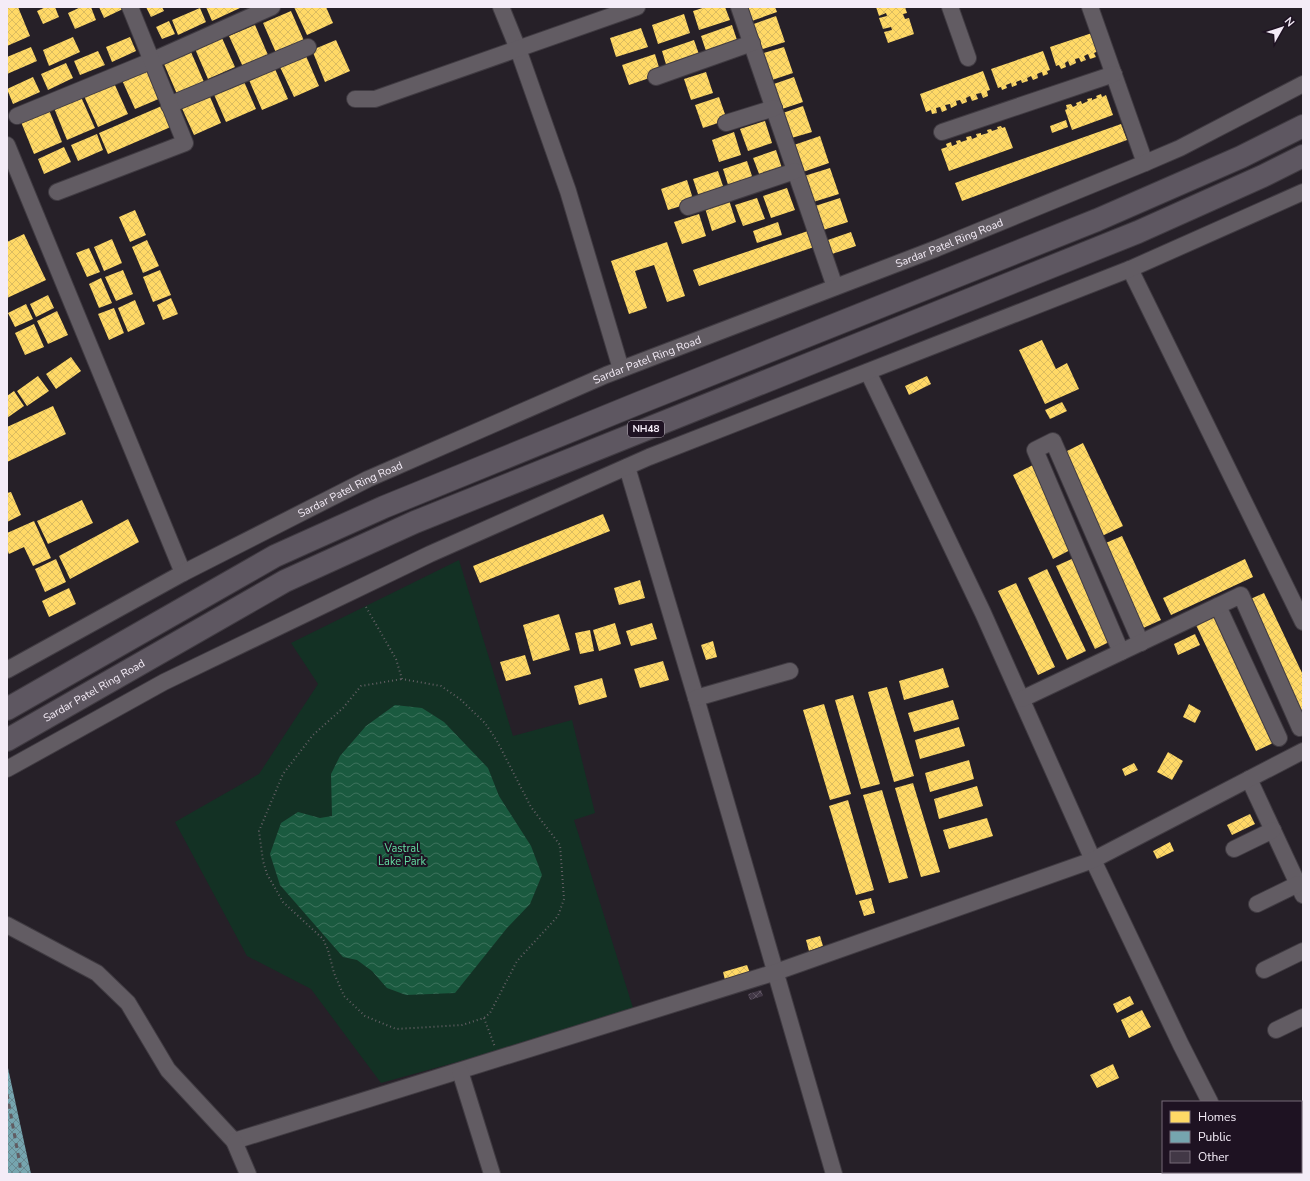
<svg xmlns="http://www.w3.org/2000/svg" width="1310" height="1181" viewBox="0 0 1310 1181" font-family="'Nunito Sans',sans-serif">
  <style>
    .green { fill: #133124 }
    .water { fill: url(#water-waves) }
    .homes { fill: url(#homes-cross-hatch) }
    .public { fill: url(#public-cross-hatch) }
    .building { fill: url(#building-cross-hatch) }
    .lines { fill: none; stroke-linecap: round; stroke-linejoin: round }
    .minor-casing { stroke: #403b42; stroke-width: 18 }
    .highway-casing { stroke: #403b42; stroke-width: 24 }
    .path { stroke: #646065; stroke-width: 2; stroke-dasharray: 1 3; stroke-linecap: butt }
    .minor { stroke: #625c63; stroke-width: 16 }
    .highway { stroke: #5e5761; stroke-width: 22 }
    .rail { stroke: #615c62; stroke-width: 3; stroke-dasharray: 5 5; stroke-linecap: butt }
    .labels { text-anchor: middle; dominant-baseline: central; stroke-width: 4; stroke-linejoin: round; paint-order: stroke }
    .shield { fill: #1e1222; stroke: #b4abb7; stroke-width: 1 }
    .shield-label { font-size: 10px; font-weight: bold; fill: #f4ecf7 }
    .street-label { font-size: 11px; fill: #f4ecf7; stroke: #1e1222 }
    .park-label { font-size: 11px; fill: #64dca2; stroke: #1e1222 }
  </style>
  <defs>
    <pattern id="water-waves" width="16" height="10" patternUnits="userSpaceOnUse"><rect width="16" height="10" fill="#1a5a3f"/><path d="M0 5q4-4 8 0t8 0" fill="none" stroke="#3c725c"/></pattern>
    <pattern id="homes-cross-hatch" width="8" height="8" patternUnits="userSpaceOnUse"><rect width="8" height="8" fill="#ffd966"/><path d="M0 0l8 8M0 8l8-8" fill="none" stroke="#dbbc60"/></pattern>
    <pattern id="public-cross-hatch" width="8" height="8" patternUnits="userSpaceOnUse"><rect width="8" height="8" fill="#76a5af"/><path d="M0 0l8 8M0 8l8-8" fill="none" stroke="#688991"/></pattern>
    <pattern id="building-cross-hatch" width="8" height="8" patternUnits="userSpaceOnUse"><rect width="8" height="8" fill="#423846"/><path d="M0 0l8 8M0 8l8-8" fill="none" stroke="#5e5561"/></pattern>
  </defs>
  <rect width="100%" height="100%" fill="#262028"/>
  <path class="green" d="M459 560 513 736 572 720 595 813 574 820 634 1011 497 1051 381 1083 311 989 247 956 175 822 259 774 318 684 291 643Z"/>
  <path class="water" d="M395 705 422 708 444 722 488 768 499 796 531 846 542 875 530 904 507 928 455 993 406 995 387 988 372 971 357 960 343 957 280 885 270 854 281 823 298 812 320 818 332 816 331 774 340 756 366 726Z"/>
  <path class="homes" d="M7 7H18L30 36 7 46Z
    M46 7H55L59 17 43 24 37 11Z
    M81 7H91L96 20 75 29 68 13Z
    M99 7H125V8L104 18Z
    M146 7H162L164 11 151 17Z
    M206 7H239L240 8 212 21Z
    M294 7H326L333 23 307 35Z
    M706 7H725L730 20 699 30 693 11Z
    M744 7H775L777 12 749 22Z
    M876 7H905L907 13 903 14 905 19 909 18 914 34 888 43 884 32 892 30 891 27 883 29 879 18 887 16 886 13 879 16Z
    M200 8 206 22 178 35 172 20Z
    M291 11 305 43 277 55 263 23Z
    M684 14 690 33 658 44 652 25Z
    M776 16 785 42 760 50 751 25Z
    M169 21 175 34 162 39 156 27Z
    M255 25 268 55 243 67 229 36Z
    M732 25 739 46 708 57 701 36Z
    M641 28 648 47 616 57 610 38Z
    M1092 33 1098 51 1094 53 1096 57 1090 59 1088 54 1084 56 1086 60 1081 62 1079 58 1075 59 1076 63 1070 66 1068 61 1065 63 1066 67 1061 69 1059 65 1056 66 1050 47Z
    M73 37 80 52 49 66 43 50Z
    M130 37 136 51 112 62 106 47Z
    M222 38 235 67 208 79 195 49Z
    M336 40 350 71 325 82 312 50Z
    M694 40 701 60 668 71 662 51Z
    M31 47 37 61 7 74V57Z
    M784 47 793 73 769 81 760 54Z
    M98 51 105 65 80 75 74 61Z
    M1043 51 1050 70 1047 71 1048 74 1043 76 1042 72 1037 74 1038 78 1033 80 1031 76 1027 78 1028 81 1022 83 1021 80 1016 82 1017 85 1012 87 1011 83 1006 85 1007 88 1002 90 1001 87 998 88 991 69Z
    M191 52 204 82 177 94 164 64Z
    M655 54 661 74 629 85 622 65Z
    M306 56 319 86 294 97 280 67Z
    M66 63 73 78 48 90 41 74Z
    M147 67 161 98 135 109 121 78Z
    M275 69 288 99 262 110 249 80Z
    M983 71 990 90 987 91 988 96 983 98 981 93 976 94 978 99 972 101 970 96 966 98 967 102 962 104 960 100 956 101 957 105 951 108 950 104 945 105 947 110 942 112 940 107 936 108 937 113 932 114 931 110 926 112 920 94Z
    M706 72 713 93 691 100 684 79Z
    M33 77 40 92 13 104 7 89Z
    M242 77 256 109 226 122 212 90Z
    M794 77 803 102 779 110 771 85Z
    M114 83 128 114 98 127 84 96Z
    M208 92 221 123 194 135 180 104Z
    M1101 94 1102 97 1106 95 1113 115 1072 130 1065 110 1067 109 1066 105 1071 104 1073 107 1077 105 1076 103 1081 101 1082 104 1088 101 1087 99 1092 98V100L1097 98 1096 96Z
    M81 97 95 128 67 140 54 108Z
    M719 97 727 120 703 128 695 105Z
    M164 105 173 126 108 154 99 133Z
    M803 106 812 132 788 139 780 114Z
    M49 110 62 142 34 154 21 122Z
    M1066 120 1068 127 1052 133 1050 126Z
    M765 121 772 143 748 151 740 129Z
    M1121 124 1127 140 962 201 955 183Z
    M1001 126 1002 128 1005 127 1013 148 949 171 941 149 947 147 946 144 951 142 952 146 957 144 956 141 960 140 961 142 967 140 966 137 971 136 972 139 977 137 976 134 981 133V135L988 133 987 130 991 129 992 131 998 129 997 127Z
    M734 132 741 155 719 162 712 140Z
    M97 134 103 150 78 161 71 145Z
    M820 136 829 163 800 173 791 146Z
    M64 147 71 162 44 174 38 159Z
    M776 150 783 171 761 179 753 158Z
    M747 161 754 182 730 191 723 169Z
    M830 168 839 194 810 203 801 177Z
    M718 171 725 192 700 200 693 179Z
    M687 180 694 202 668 210 661 189Z
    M787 188 795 210 771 218 763 196Z
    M757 198 765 219 743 226 735 205Z
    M840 198 848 222 820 231 812 207Z
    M729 200 736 222 712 231 705 208Z
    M135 210 146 235 130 242 119 217Z
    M699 214 706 236 682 244 674 222Z
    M778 222 782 235 757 243 753 231Z
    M808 231 814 247 699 286 693 270Z
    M851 232 856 246 829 255 825 241Z
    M24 234 46 280 7 298V242Z
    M112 239 122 263 104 271 94 247Z
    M147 240 159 266 143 273 132 247Z
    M667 242 685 296 667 302 654 265 635 271 647 308 629 314 611 261Z
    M89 248 100 272 87 277 76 253Z
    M123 270 133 294 116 301 105 277Z
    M160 270 171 295 153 302 143 277Z
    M101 278 112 303 99 308 89 284Z
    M48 295 54 308 36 317 30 304Z
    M171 298 178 314 163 320 157 305Z
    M135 300 145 324 128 332 118 308Z
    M26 304 33 319 15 327 8 313Z
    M114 308 124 333 109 340 98 314Z
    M57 311 68 335 48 344 37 321Z
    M34 324 44 347 25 355 15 333Z
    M1042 340 1056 369 1067 363 1079 389 1045 404 1019 350Z
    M71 357 81 371 56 389 46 374Z
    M38 376 49 391 27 406 17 391Z
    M927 376 931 384 909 395 905 386Z
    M14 391 24 406 7 418V396Z
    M1062 402 1067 411 1050 419 1045 410Z
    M53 406 66 434 7 462V427Z
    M1083 443 1123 526 1102 536 1063 453Z
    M1033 465 1072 549 1053 559 1013 475Z
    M11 492 21 515 7 522V493Z
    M82 500 93 523 48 544 37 521Z
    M603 514 610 531 480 583 473 566Z
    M128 519 139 542 70 579 59 556Z
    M34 521 51 558 33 566 24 547 9 554 7 550V533Z
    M1122 536 1161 620 1141 629 1101 545Z
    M1074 558 1113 640 1095 649 1056 566Z
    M56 559 66 582 45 592 35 569Z
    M1245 559 1253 577 1171 615 1163 598Z
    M1047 569 1086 651 1067 660 1028 578Z
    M640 580 645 598 619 605 614 588Z
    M1016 583 1055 667 1038 675 998 591Z
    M69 588 76 604 49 617 42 601Z
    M1264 593 1303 675V722L1246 601Z
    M559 614 570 650 533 661 523 625Z
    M1215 616 1275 742 1256 751 1196 625Z
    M615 623 621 644 599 651 593 630Z
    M652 623 657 639 631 646 626 631Z
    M590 630 594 651 580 654 575 633Z
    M1195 634 1200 645 1178 655 1174 644Z
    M713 641 717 657 706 660 701 645Z
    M525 655 531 674 506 681 500 662Z
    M663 661 669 680 640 688 634 669Z
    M943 668 949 687 904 700 899 681Z
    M602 678 607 697 579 705 574 686Z
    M887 687 914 776 894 782 868 692Z
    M853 695 880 784 861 789 835 700Z
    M953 700 959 719 914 732 908 713Z
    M824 704 851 794 830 800 803 710Z
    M1189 704 1201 711 1195 723 1183 717Z
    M959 727 965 746 920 759 915 740Z
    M1168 752 1183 761 1172 780 1157 772Z
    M969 760 974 779 930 792 925 773Z
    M1134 763 1138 770 1125 776 1122 769Z
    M913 783 940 872 921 877 895 788Z
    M977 786 983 806 939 819 934 799Z
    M882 790 908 878 889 883 863 795Z
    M848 800 874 890 856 895 829 806Z
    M1250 814 1255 824 1232 835 1227 825Z
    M987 818 993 836 949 849 943 830Z
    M1170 842 1174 851 1157 859 1153 851Z
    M871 898 875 913 864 916 859 901Z
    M820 936 823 946 809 951 806 940Z
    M747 965 750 973 725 980 723 972Z
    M1130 996 1134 1004 1117 1013 1113 1004Z
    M1142 1010 1151 1027 1129 1038 1121 1020Z
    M1113 1064 1119 1078 1097 1088 1090 1075Z"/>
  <path class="public" d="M7 1068H8L31 1174H7Z"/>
  <path class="building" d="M761 990 763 996 750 1000 748 994Z"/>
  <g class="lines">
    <defs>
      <g id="minor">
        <path d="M501 7 518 49 568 191 621 369"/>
        <path d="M739 7 835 287"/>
        <path d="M950 7 968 58"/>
        <path d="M1090 7 1145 163"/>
        <path d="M656 77 752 43"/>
        <path d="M355 99H375L637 7"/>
        <path d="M169 105 308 47"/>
        <path d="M17 116 151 61 272 7"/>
        <path d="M726 123 774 108"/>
        <path d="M942 132 1114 74"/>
        <path d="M7 145 183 573"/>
        <path d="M57 192 185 143 130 7"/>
        <path d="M688 207 795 171"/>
        <path d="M1130 269 1303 622"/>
        <path d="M868 372 983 613 1093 860 1181 1045 1210 1102"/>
        <path d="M627 467 696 698 834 1174"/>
        <path d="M1218 606 1279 738"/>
        <path d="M1121 652 1035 450 1053 441 1141 643"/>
        <path id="s1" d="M7 670 183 573 368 479 606 375 935 249 1145 163 1180 148 1303 84"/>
        <path d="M696 698 790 671"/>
        <path d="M1022 699 1241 595 1300 728"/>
        <path d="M7 769 164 682 430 554 649 457 1130 269 1303 192"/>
        <path d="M1249 779 1303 895"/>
        <path d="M1234 849 1273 830"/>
        <path d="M1257 904 1298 884"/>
        <path d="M7 925 97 973 128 1003 168 1070 234 1141 776 972 1093 860 1303 751"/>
        <path d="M1264 970 1303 951"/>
        <path d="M1276 1030 1303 1017"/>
        <path d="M460 1071 492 1174"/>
        <path d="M234 1141 248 1174"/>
        <path d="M1247 1172 1248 1174"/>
      </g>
      <g id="highway">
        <path d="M7 709 275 556 384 507 639 403 1097 220 1241 157 1303 126"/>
        <path id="s2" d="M7 740 285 581 415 522 1138 232 1263 176 1303 156"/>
      </g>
    </defs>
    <use href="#minor" class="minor-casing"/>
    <use href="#highway" class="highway-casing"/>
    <path class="path" d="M366 607 396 659 402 679 441 686 460 699 485 723 497 741 531 807 560 845 564 899 558 916 517 961 490 1013 484 1018 462 1025 396 1029 365 1016 344 996 334 973 328 950 323 939 283 902 267 874 263 861 259 831 283 774 313 735 343 708 361 686 402 679
      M484 1018 495 1047"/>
    <use href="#minor" class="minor"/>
    <use href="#highway" class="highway"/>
    <path class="rail" d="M7 1094 20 1165V1174"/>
  </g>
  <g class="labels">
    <rect class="shield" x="628" y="421" width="36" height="16" rx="3"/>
    <g class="shield-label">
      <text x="646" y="429">NH48</text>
    </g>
    <g class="street-label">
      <text stroke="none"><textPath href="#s1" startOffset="1036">Sardar Patel Ring Road</textPath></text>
      <text stroke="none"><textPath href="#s1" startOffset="712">Sardar Patel Ring Road</textPath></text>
      <text stroke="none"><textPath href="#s1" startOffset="388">Sardar Patel Ring Road</textPath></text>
      <text stroke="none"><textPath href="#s2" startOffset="100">Sardar Patel Ring Road</textPath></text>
    </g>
    <g class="park-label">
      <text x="402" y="848">Vastral<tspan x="402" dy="13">Lake Park</tspan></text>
    </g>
  </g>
  <rect width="1310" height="1181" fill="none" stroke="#f4ecf7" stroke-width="16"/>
  <rect x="1162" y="1101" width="140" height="72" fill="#1e1222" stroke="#746977"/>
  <rect x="1170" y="1111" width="20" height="12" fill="#ffd966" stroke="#746977"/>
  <text x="1198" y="1121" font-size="12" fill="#f4ecf7">Homes</text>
  <rect x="1170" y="1131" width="20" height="12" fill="#76a5af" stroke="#746977"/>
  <text x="1198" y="1141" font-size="12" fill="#f4ecf7">Public</text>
  <rect x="1170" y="1151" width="20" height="12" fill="#423846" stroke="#746977"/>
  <text x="1198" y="1161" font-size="12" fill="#f4ecf7">Other</text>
  <g transform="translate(1282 28) rotate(51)" stroke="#1e1222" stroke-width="3" paint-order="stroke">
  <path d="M0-3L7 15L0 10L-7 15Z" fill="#f4ecf7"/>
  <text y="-6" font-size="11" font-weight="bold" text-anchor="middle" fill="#f4ecf7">N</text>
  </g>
</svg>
